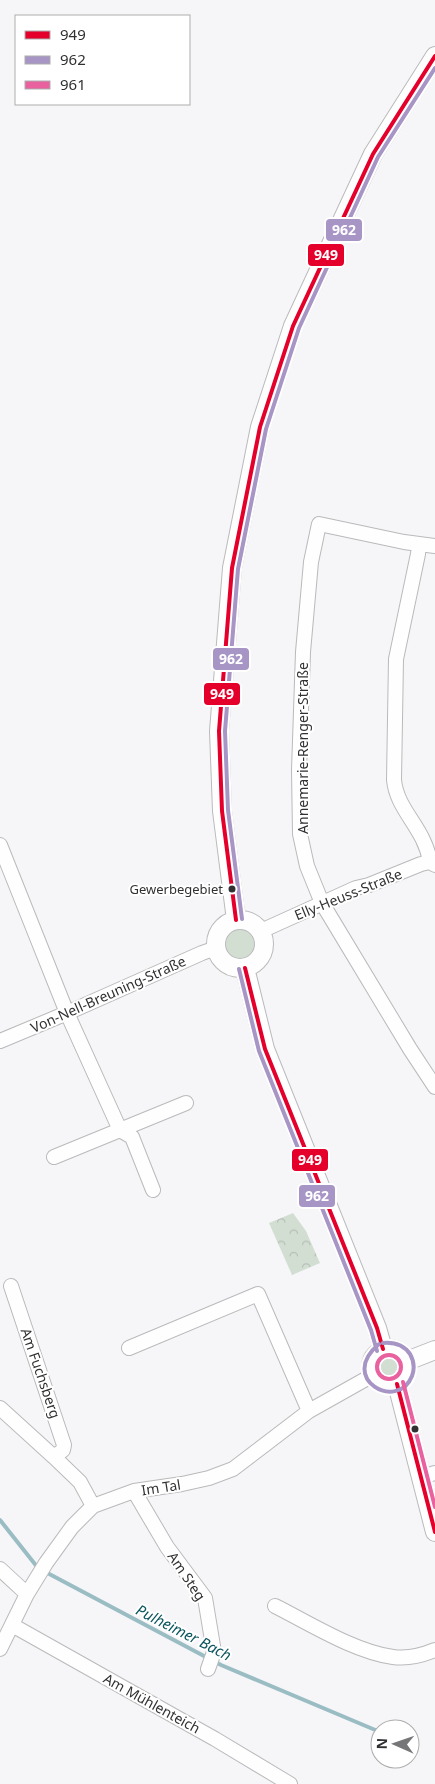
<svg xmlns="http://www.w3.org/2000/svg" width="435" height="1784" viewBox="0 0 435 1784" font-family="'Noto Sans',sans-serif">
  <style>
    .grass { fill: #d3ded3 }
    .park { fill: url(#park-crowns) }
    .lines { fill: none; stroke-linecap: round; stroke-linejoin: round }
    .stream { stroke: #9abdc3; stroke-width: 4 }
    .minor-casing { stroke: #bababc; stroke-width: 16 }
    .major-casing { stroke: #bababc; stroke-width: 20 }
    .minor { stroke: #fefefe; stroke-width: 14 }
    .major { stroke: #fefefe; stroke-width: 18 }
    .bus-1-casing { stroke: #fff; stroke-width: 8 }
    .bus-2-casing { stroke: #fff; stroke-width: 8 }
    .bus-3-casing { stroke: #fff; stroke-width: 8 }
    .bus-1 { stroke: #e4002b; stroke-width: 4 }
    .bus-2 { stroke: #a795c6; stroke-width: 4 }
    .bus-3 { stroke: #e9619e; stroke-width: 4 }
    .bus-dot { fill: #313133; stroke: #fff; stroke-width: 2 }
    .labels { text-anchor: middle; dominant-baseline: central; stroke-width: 4; stroke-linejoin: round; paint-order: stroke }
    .bus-label { font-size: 13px; fill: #313133; stroke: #fff; text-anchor: end }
    .street-label { font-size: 14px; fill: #313133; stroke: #fff }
    .water-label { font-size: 15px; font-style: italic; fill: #0a555e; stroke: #fff }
    .line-badge { stroke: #fff; stroke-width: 2 }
    .badge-label { font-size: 14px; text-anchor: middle; font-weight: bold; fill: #fff }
  </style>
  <defs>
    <pattern id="park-crowns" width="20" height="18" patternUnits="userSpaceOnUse" patternTransform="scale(1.25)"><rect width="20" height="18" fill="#d3ded3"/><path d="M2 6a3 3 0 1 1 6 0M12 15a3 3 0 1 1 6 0" fill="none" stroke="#b6bfb6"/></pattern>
  </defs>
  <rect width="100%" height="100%" fill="#f6f6f9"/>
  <path class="grass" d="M223 944a18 18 0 1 1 36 0a18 18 0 1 1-36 0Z
    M378 1367a10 10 0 1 1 20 0a10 10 0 1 1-20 0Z"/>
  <path class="park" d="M293 1213 306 1231 320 1263 292 1275 269 1223Z"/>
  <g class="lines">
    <path class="stream" d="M0 1520 38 1568 221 1665 380 1732"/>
    <defs>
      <path id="minor" d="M419 544 418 554 396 659 394 780C397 811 425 828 430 862
        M435 546 404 542 319 524 311 562 303 652 299 770 300 834 307 866 322 903 410 1049 435 1087
        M0 845 67 1013 120 1130 132 1137 153 1190
        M261 931 356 888 369 885 421 864 430 862 435 865
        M0 1041 67 1013 202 953 216 948
        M54 1157 186 1103
        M11 1286 64 1445 63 1450 54 1457
        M129 1348 258 1294 309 1411
        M0 1408 54 1457 80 1482 93 1506
        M421 1477 435 1473
        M134 1491 167 1547 205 1598 214 1652 208 1669
        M0 1569 27 1594
        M275 1606C309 1623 355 1652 393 1657 407 1659 423 1655 435 1650
        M12 1625 215 1739 290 1784
        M0 1649 27 1594 46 1563 72 1527 93 1506 134 1491 182 1484 209 1478 233 1469 309 1411 373 1375"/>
      <path id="major" d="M216 944a24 24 0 1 1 48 0a24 24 0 1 1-48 0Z
        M236 920 222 811 219 731 232 568 260 427 293 326 373 154 435 56
        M245 968 265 1049 377 1328 383 1349
        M371 1367a18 18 0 1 1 36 0a18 18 0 1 1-36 0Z
        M407 1361 435 1350
        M397 1384 435 1532"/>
    </defs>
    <use href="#minor" class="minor-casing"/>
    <use href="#major" class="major-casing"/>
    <use href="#minor" class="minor"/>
    <use href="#major" class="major"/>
    <defs>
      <path id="bus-1" d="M236 920 222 811 219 731 232 568 260 427 293 326 373 154 435 56
        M245 968 265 1049 377 1328 383 1349
        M397 1384 435 1532"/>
      <path id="bus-2" d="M242 919 228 810 225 731 238 569 266 429 299 328 378 157 435 68
        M239 969 259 1051 371 1330 377 1351
        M379 1344C337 1379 398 1412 412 1376 415 1368 414 1361 410 1354 403 1344 394 1342 383 1343"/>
      <path id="bus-3" d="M377 1367a12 12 0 1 1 24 0a12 12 0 1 1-24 0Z
        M403 1382 435 1507"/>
    </defs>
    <use href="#bus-1" class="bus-1-casing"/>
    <use href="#bus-2" class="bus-2-casing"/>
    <use href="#bus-3" class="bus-3-casing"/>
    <use href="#bus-1" class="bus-1"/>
    <use href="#bus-2" class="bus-2"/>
    <use href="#bus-3" class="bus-3"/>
  </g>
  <g class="bus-dot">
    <circle cx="232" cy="889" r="4.5"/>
    <circle cx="415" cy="1429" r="4.5"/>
  </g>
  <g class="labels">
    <g class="bus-label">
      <text x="223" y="889">Gewerbegebiet</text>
    </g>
    <g class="street-label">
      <text transform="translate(302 748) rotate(-90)">Annemarie-Renger-Straße</text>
      <text transform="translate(348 894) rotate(-22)">Elly-Heuss-Straße</text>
      <text transform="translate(108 994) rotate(-24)">Von-Nell-Breuning-Straße</text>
      <text transform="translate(41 1373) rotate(71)">Am Fuchsberg</text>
      <text transform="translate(161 1487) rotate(-9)">Im Tal</text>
      <text transform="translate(187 1576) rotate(56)">Am Steg</text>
      <text transform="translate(152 1703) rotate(29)">Am Mühlenteich</text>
    </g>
    <g class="water-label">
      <text transform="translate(184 1632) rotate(27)">Pulheimer Bach</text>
    </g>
  </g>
  <g class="line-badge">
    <rect x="325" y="218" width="38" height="24" rx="5" fill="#a795c6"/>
    <rect x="307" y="243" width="38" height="24" rx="5" fill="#e4002b"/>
    <rect x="212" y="647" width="38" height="24" rx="5" fill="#a795c6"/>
    <rect x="203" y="682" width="38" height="24" rx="5" fill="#e4002b"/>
    <rect x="291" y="1148" width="38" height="24" rx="5" fill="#e4002b"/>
    <rect x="298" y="1184" width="38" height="24" rx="5" fill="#a795c6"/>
  </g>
  <g class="badge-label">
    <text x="344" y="235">962</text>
    <text x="326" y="260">949</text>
    <text x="231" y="664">962</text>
    <text x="222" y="699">949</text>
    <text x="310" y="1165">949</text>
    <text x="317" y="1201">962</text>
  </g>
  <rect x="15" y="15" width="175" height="90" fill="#ffffff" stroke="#adadad"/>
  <rect x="25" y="31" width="25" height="8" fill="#e4002b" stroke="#adadad"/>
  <text x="60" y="40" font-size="15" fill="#313133">949</text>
  <rect x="25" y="56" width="25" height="8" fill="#a795c6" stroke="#adadad"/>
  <text x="60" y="65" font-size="15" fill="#313133">962</text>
  <rect x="25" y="81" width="25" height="8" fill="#e9619e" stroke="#adadad"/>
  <text x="60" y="90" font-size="15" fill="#313133">961</text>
  <g transform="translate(395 1744) rotate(272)"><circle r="24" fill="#ffffff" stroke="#adadad"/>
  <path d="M0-4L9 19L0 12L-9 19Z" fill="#767678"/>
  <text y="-8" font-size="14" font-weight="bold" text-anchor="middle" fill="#313133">N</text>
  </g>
</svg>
